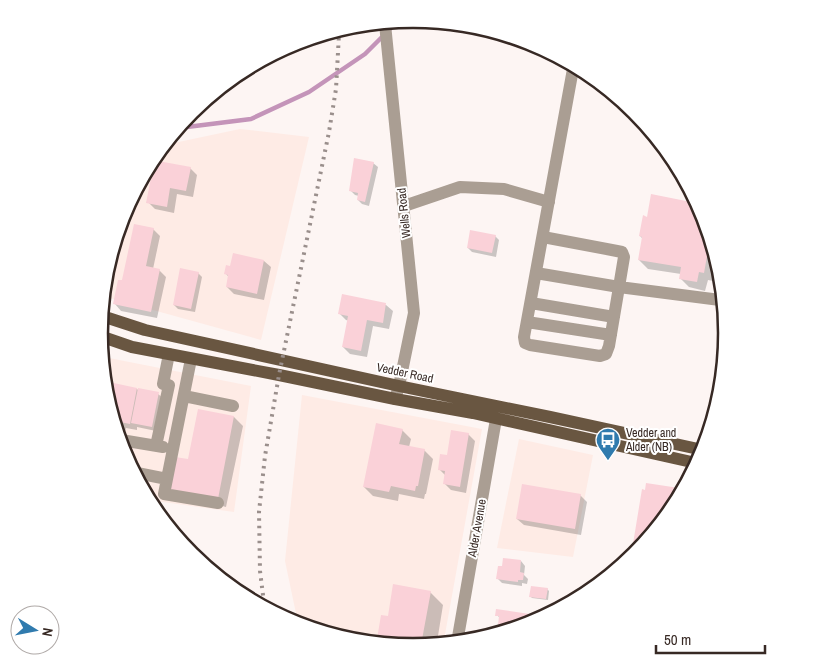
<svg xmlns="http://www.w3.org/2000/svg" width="826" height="665" viewBox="0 0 826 665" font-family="'Archivo Narrow',sans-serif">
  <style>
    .built { fill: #feebe5 }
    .shadow { fill: #0003 }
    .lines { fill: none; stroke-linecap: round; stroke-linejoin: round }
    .stream { stroke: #c494b9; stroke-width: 4.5 }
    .building { fill: #fad1d8 }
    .minor { stroke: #aa9e93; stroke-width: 12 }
    .major { stroke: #695641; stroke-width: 12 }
    .rail { stroke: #9a8f8c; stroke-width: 4; stroke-dasharray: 2.5 5; stroke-linecap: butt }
    .labels { text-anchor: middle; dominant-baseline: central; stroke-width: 4; stroke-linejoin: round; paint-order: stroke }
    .street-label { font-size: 12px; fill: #372924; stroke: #fff }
    .poi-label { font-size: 12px; fill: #372924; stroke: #fff; text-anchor: start }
    .rim { fill: none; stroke: #372924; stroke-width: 2.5 }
  </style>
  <rect width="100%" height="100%" fill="#fdf5f3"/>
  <path class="built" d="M240 129 309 137 261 340 106 297 123 212 169 144Z
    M104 357 251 386 234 512 156 501 123 452Z
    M302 395 482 429 444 640 413 646 298 623 285 561Z
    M519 439 593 455 573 557 497 548Z"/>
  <path class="shadow" d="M157 162 190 168 197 175 193 197 177 194 174 213 155 209 148 202 152 180 149 177 150 173 154 169Z
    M373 163 378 167 369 206 362 204 358 200 359 196 355 195 351 191Z
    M652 195 697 204 703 213 715 272 713 281 708 280 705 291 689 287 680 278 681 274 648 269 639 260 643 239 640 236 648 218Z
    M153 229 160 236 153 269 159 270 166 277 157 318 121 311 115 304Z
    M495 236 499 240 496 257 472 252 468 248Z
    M234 255 264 261 271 267 264 300 234 294 227 287 229 277 226 274 231 267Z
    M198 273 202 277 195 312 178 309 174 305Z
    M343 296 386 305 393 311 389 329 373 326 367 357 350 354 343 347 349 321 346 320 339 313Z
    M109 383 137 389 139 391 158 394 163 398 156 431 137 427V430L126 428 124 438 120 437Z
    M199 410 234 417 243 426 226 507 215 504 189 461Z
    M402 430 411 439 409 447 424 450 433 459 426 494H425L424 499 399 494 398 501 373 496 364 487Z
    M468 434 475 441 466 493 451 490 444 483 445 475 439 469 448 457Z
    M580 495 587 502 581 535 524 525 517 519Z
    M521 561 525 566 524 575 528 579 527 584 522 583V586L502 583 498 579 503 568Z
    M547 589 549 591 548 600 532 598 530 596Z
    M430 592 443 605 437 642 413 646 378 639 382 617 389 618Z
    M497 615 535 616 538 619 533 622 503 628 499 625 500 618Z"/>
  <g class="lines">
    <path class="stream" d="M181 126 187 127 251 119 309 92 365 54 397 22"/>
  </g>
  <path class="building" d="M354 158 374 162 365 202 357 200 358 193 349 191Z
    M158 161 191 167 186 191 170 188 167 207 146 203 151 178 148 177V175Z
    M651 194 696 203 703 213 709 245 704 273 699 272 697 282 679 279 681 267 638 260 642 237 639 236 643 215 647 217Z
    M134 224 154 228 146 266 160 269 151 312 113 304 118 280H122Z
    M470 230 496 235 492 253 467 248Z
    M233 253 264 260 257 294 226 287 228 275 224 274 226 265 230 266Z
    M180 268 199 272 191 309 173 305Z
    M342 294 386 303 383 323 367 320 361 351 342 347 348 316 338 314Z
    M109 382 137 388 130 424 120 422 118 429Z
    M138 388 159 392 152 427 131 423Z
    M198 409 234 416 218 499 168 490 175 457 188 459Z
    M376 423 403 429 399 444 425 449 418 486H416L415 491 391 486 389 492 363 487Z
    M451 430 469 433 460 487 443 484 445 471 438 470 440 454 447 455Z
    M646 483 679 488 635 555 631 556 642 489 645 490Z
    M522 484 581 494 575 529 516 519Z
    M503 558 521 560 520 572 524 573 523 580H518V582L496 579 498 566H502Z
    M393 584 431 591 421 645 413 646 377 639 381 615 388 616Z
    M531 586 548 588 546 599 529 597Z
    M496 609 536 615 534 621 510 627 498 625 499 616H495Z"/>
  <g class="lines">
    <path class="minor" d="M385 24 414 313 399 386 395 399
      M573 69 524 337 525 343 530 345 600 356 606 354 609 346 619 287 720 300
      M404 206 460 187 504 189 549 202
      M536 273 619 287 624 257 622 252 617 251 543 237
      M531 303 614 317
      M527 322 611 335
      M184 396 233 406
      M121 440 163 447
      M156 446 169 385 163 384 169 354
      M137 473 167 479 191 359
      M167 479 164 494 218 503
      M458 637 496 419"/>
    <path class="major" d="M102 316 145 330 399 386 550 417 703 450
      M100 336 132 347 279 375 395 399 473 413 696 463"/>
    <path class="rail" d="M264 603 260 571 259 512 265 456 279 375 329 132 336 89 339 34"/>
  </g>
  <defs>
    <symbol id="bus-pin" viewBox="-11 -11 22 30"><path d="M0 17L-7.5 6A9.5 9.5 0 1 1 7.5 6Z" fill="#307bae" stroke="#fff"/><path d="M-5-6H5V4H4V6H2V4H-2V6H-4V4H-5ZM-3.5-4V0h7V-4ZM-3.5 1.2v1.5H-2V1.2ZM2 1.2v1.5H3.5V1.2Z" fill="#fff"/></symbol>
  </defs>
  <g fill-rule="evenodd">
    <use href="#bus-pin" x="594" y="426" width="28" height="38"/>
  </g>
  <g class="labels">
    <g class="street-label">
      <text transform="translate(404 213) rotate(-96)">Wells Road</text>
      <text transform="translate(405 373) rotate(12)">Vedder Road</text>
      <text transform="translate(477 528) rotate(-80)">Alder Avenue</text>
    </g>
    <g class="poi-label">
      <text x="626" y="433">Vedder and<tspan x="626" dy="14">Alder (NB)</tspan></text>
    </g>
  </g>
  <path d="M0 0H826V665H0ZM108 333a305 305 0 1 1 610 0a305 305 0 1 1-610 0Z" fill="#fff" fill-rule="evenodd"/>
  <path class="rim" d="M108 333a305 305 0 1 1 610 0a305 305 0 1 1-610 0Z"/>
  <g transform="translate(35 630) rotate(100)"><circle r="24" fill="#ffffff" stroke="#afa9a7"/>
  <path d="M0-4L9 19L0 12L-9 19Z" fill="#307bae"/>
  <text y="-8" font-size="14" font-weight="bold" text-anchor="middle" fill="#372924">N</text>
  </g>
  <path d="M656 645v8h109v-8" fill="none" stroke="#372924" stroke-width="2.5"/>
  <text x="664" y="645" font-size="15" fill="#372924" stroke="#ffffff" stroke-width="4" paint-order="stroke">50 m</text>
</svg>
